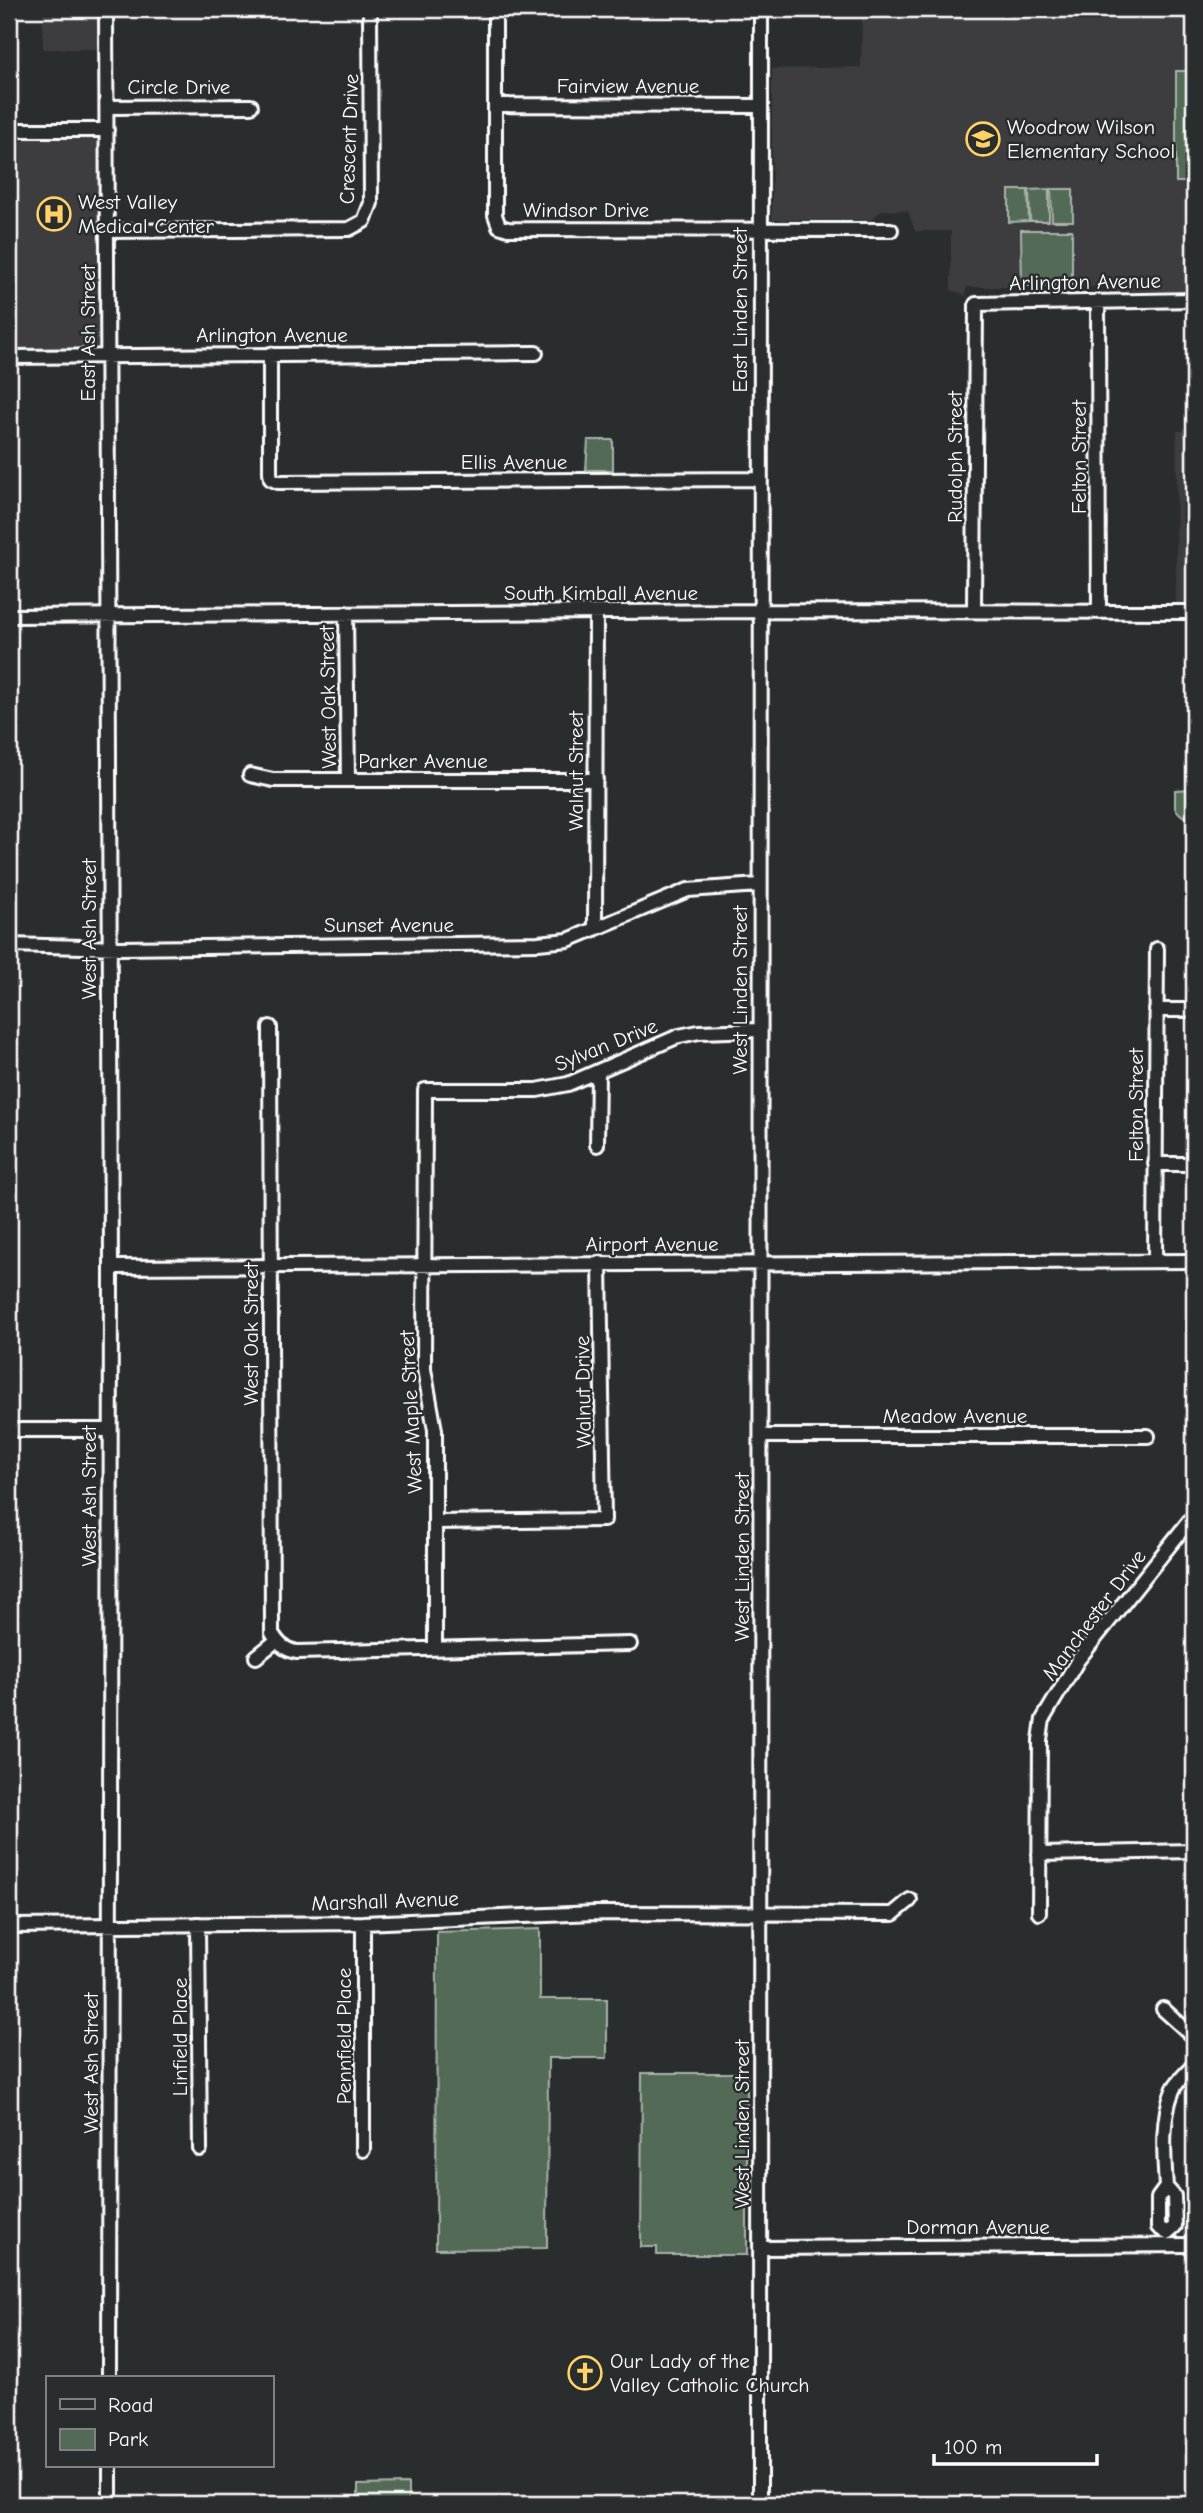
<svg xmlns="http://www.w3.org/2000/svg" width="1203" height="2513" viewBox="0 0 1203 2513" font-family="'Comic Neue',sans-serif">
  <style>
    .built { fill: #3d3c41 }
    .green { fill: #536a57; stroke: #a9b4ab; stroke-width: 2 }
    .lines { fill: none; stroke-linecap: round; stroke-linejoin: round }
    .minor-casing { stroke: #fff; stroke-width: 18 }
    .minor { stroke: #2a2d2e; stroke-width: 12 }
    .labels { text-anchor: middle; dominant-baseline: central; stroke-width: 5; stroke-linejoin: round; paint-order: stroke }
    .street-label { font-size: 21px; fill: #fff; stroke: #2a2d2e }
    .poi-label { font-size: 21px; fill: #fff; stroke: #2a2d2e; text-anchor: start }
  </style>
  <rect width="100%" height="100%" fill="#2a2d2e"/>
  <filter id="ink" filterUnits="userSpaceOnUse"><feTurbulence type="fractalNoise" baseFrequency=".0143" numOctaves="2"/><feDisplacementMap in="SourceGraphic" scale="14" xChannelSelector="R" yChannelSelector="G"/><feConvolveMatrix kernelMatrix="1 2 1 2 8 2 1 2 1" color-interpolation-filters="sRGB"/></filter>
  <g filter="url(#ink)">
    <path class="built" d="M43 9H99V49H43Z
      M862 9H1194V291H1107L1106 287H966V295L951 290V231H915L908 211 882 210 871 220H772V69L861 67Z
      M99 136V349H9V137Z
      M1177 431H1194V605H1176Z"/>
    <path class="green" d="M1176 71H1194V182H1176Z
      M1049 189V221H1030L1029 190Z
      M1051 189H1073V221H1052Z
      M1009 190H1028L1029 221 1009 222Z
      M1021 230H1072V285L1022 286Z
      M588 440H613V470H586Z
      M1194 789V819C1185 819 1180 815 1175 808V790Z
      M540 1929V1999H607V2058H548L547 2248 436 2249 437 1932Z
      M642 2073H747V2255H657V2247H641Z
      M408 2484V2504H358V2485Z"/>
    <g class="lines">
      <defs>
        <path id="minor" d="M106 9 111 1267 109 2378
          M495 9V215L499 226 508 229 891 230
          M496 105 760 106
          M107 107 251 106
          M9 130H107
          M107 231 349 229 364 221 371 203 370 9
          M1098 301 1099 612
          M270 354V472L271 479 278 482 758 479
          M9 357 536 353
          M974 611 976 304 1194 300
          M346 613 348 780
          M9 616 758 611 1194 612
          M250 775 273 780H596
          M595 929 596 613
          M9 945 120 948 538 943 568 940 688 890 759 885
          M1156 1010H1194
          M270 1027 272 1633C278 1643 284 1650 297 1652L630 1644
          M597 1145 598 1071
          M1155 1164H1194
          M1155 1261 1157 949
          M111 1267 1194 1261
          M9 1430H109
          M762 1436H1148
          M436 1522 604 1520 600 1263
          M435 1648V1430L424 1369 425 1090H537L568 1084 679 1036 699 1032 759 1030
          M256 1657 276 1641
          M1039 1854 1194 1851
          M1039 1913 1040 1740 1043 1719 1078 1660 1194 1515
          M198 1924 200 2149
          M9 1926 363 1923 595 1913 893 1914 910 1900
          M1163 2009 1194 2037
          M363 2150V1923
          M1166 2187C1164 2156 1161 2119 1173 2090 1177 2081 1188 2072 1194 2064
          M1166 2187 1174 2196 1175 2226 1167 2233 1158 2227V2198Z
          M761 2248 1194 2245
          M110 2466V2504
          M760 2504 761 9"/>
      </defs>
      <use href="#minor" class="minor-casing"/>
      <use href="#minor" class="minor"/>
    </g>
  </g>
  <defs>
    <symbol id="school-ring" viewBox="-11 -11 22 22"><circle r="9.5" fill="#2a2d2e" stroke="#ffd166" stroke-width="1.5"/><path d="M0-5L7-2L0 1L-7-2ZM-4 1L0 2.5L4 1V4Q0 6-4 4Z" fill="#ffd166"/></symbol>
    <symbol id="hospital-ring" viewBox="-11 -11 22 22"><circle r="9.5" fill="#2a2d2e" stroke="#ffd166" stroke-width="1.5"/><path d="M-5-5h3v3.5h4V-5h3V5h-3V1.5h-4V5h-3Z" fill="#ffd166"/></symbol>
    <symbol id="church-ring" viewBox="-11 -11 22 22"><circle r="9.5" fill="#2a2d2e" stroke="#ffd166" stroke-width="1.5"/><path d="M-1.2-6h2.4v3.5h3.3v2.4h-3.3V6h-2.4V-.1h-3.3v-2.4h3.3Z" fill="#ffd166"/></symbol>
  </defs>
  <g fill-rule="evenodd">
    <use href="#school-ring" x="964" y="120" width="38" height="38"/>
    <use href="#hospital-ring" x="35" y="195" width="38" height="38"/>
    <use href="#church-ring" x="566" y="2354" width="38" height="38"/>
  </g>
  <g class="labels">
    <g class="street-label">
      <text x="628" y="86">Fairview Avenue</text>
      <text x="179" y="87">Circle Drive</text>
      <text transform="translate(349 139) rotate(-88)">Crescent Drive</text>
      <text x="586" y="210">Windsor Drive</text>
      <text transform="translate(1085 282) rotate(-1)">Arlington Avenue</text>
      <text transform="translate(740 310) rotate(-90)">East Linden Street</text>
      <text transform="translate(88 333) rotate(-90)">East Ash Street</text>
      <text x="272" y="335">Arlington Avenue</text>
      <text transform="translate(955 457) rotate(-90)">Rudolph Street</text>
      <text transform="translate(1079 457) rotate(-90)">Felton Street</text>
      <text x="514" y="462">Ellis Avenue</text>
      <text x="601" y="593">South Kimball Avenue</text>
      <text transform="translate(328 697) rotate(-91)">West Oak Street</text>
      <text x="423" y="761">Parker Avenue</text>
      <text transform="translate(576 771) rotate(-90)">Walnut Street</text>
      <text x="389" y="925">Sunset Avenue</text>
      <text transform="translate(89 929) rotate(-90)">West Ash Street</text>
      <text transform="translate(740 990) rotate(-90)">West Linden Street</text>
      <text transform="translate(606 1045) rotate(-22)">Sylvan Drive</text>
      <text transform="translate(1136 1105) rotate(-90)">Felton Street</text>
      <text x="652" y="1244">Airport Avenue</text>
      <text transform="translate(251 1334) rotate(-90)">West Oak Street</text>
      <text transform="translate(583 1392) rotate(-91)">Walnut Drive</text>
      <text transform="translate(411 1412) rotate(-93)">West Maple Street</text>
      <text x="955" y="1416">Meadow Avenue</text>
      <text transform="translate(89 1496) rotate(-90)">West Ash Street</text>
      <text transform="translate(742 1557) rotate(-90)">West Linden Street</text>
      <text transform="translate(1094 1615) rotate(-53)">Manchester Drive</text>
      <text transform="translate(385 1901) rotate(-2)">Marshall Avenue</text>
      <text transform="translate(344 2036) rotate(-90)">Pennfield Place</text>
      <text transform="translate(180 2037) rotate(-90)">Linfield Place</text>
      <text transform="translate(91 2063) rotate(-90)">West Ash Street</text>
      <text transform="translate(742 2124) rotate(-90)">West Linden Street</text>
      <text x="978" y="2227">Dorman Avenue</text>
    </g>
    <g class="poi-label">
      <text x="1007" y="127">Woodrow Wilson<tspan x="1007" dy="24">Elementary School</tspan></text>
      <text x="78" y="202">West Valley<tspan x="78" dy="24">Medical Center</tspan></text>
      <text x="610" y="2361">Our Lady of the<tspan x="610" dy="24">Valley Catholic Church</tspan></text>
    </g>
  </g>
  <rect width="1203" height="2513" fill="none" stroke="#2a2d2e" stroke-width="35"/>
  <rect x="18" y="18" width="1168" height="2478" fill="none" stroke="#fff" stroke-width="2.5" filter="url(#ink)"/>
  <rect x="46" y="2376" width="228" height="91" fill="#2a2d2e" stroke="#7f8182" stroke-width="2"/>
  <rect x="60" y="2399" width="35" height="10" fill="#2a2d2e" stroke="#7f8182" stroke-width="2"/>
  <text x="108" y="2412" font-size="21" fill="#ffffff">Road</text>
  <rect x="60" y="2429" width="35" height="21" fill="#536a57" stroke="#7f8182" stroke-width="2"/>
  <text x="108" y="2446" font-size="21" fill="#ffffff">Park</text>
  <path d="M934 2454v10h163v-10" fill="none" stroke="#ffffff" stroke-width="3.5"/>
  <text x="944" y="2454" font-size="21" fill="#ffffff" stroke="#2a2d2e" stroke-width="5" paint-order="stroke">100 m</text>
</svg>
